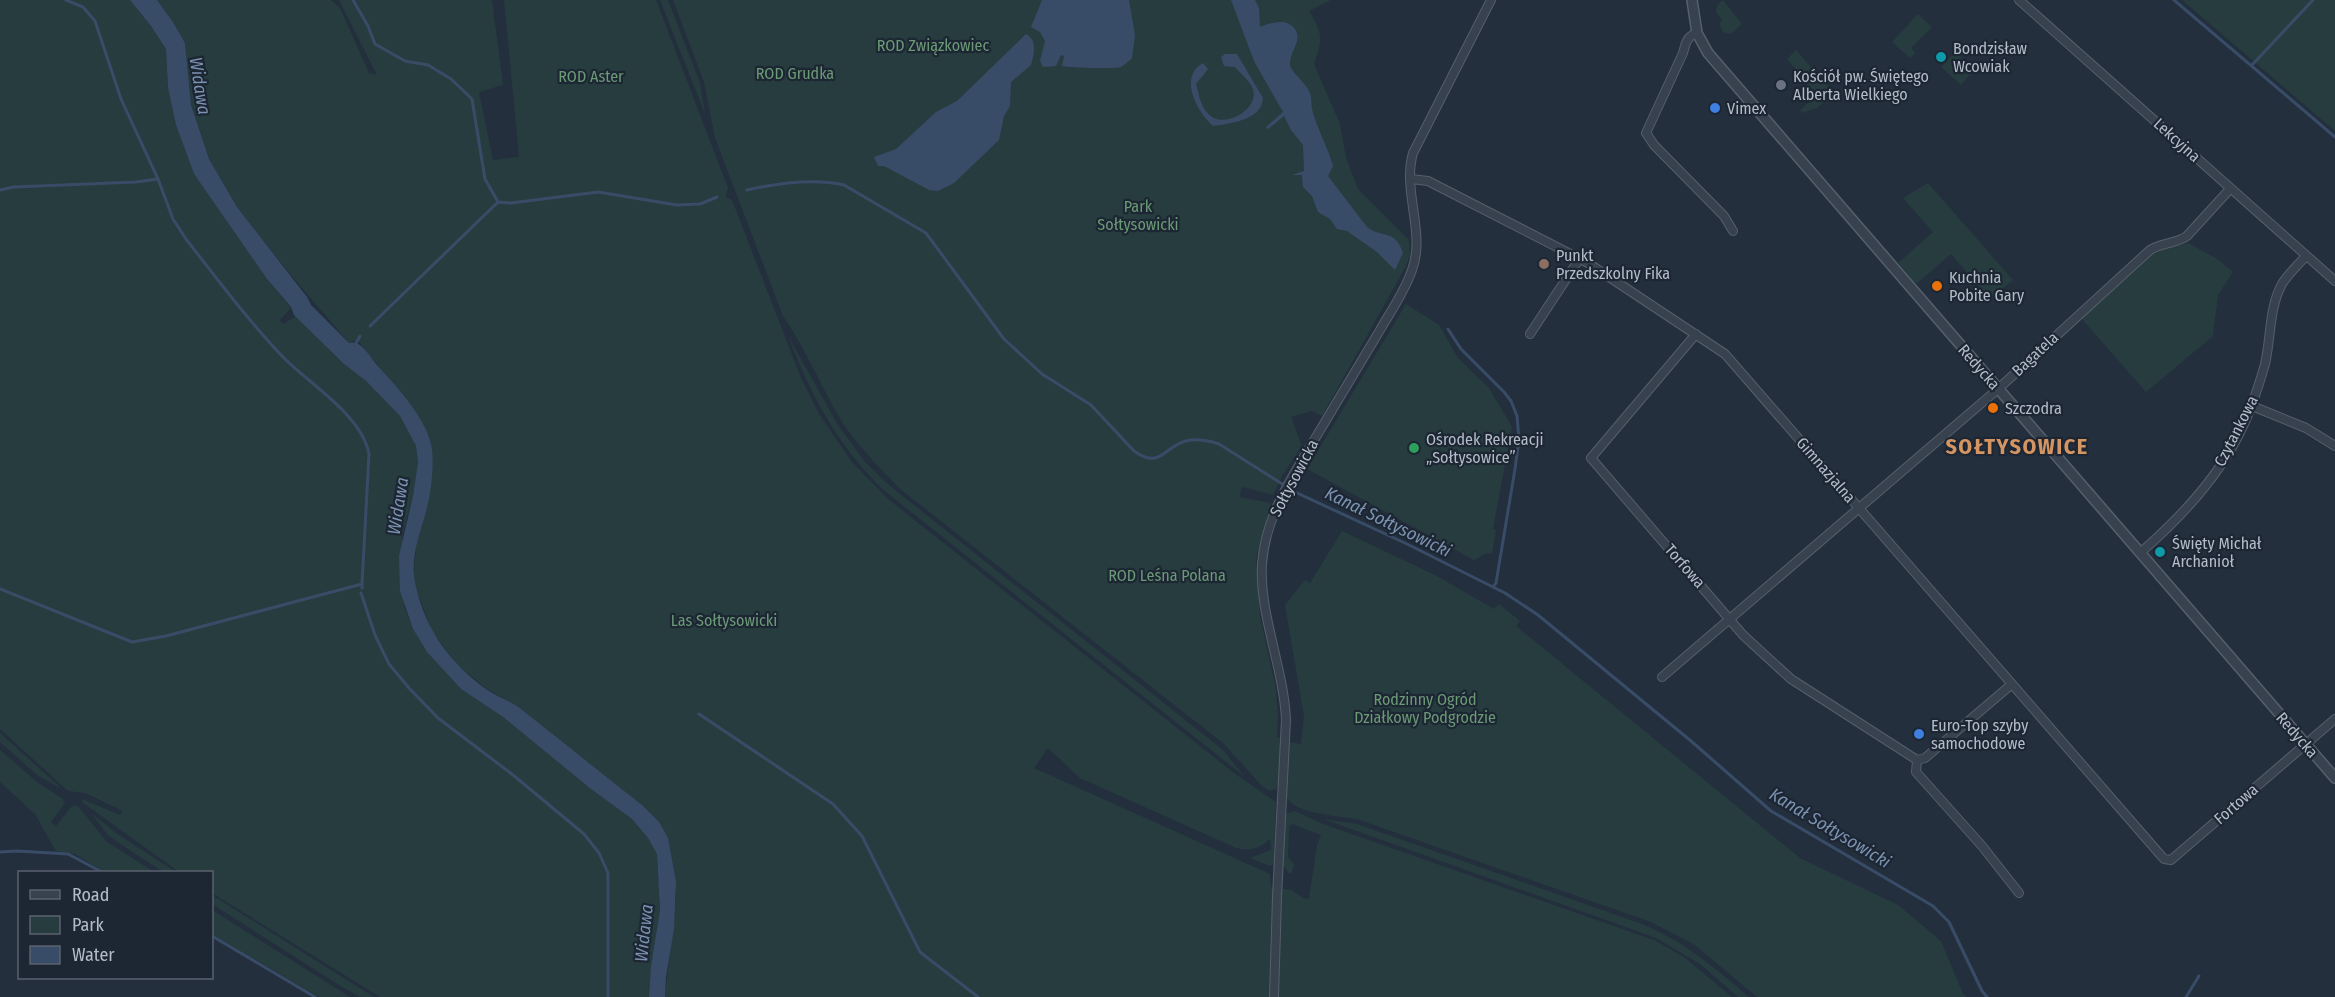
<svg xmlns="http://www.w3.org/2000/svg" width="2335" height="997" viewBox="0 0 2335 997" font-family="'Fira Sans Condensed',sans-serif">
  <style>
    .green { fill: #263c3f }
    .water { fill: #394c67 }
    .lines { fill: none; stroke-linecap: round; stroke-linejoin: round }
    .stream { stroke: #394c67; stroke-width: 3 }
    .minor-casing { stroke: #565f6c; stroke-width: 10 }
    .tertiary-casing { stroke: #565f6c; stroke-width: 12 }
    .minor { stroke: #38414e; stroke-width: 8 }
    .tertiary { stroke: #38414e; stroke-width: 9 }
    .culture-dot { fill: #0f9aa8; stroke: #1d2633; stroke-width: 2 }
    .worship-dot { fill: #6b7280; stroke: #1d2633; stroke-width: 2 }
    .shop-dot { fill: #3f7fe0; stroke: #1d2633; stroke-width: 2 }
    .education-dot { fill: #8d6e63; stroke: #1d2633; stroke-width: 2 }
    .food-dot { fill: #e8710a; stroke: #1d2633; stroke-width: 2 }
    .leisure-dot { fill: #2e9e5b; stroke: #1d2633; stroke-width: 2 }
    .labels { text-anchor: middle; dominant-baseline: central; stroke-width: 4.5; stroke-linejoin: round; paint-order: stroke }
    .park-label { font-size: 16px; fill: #6b9a76; stroke: #1d2633 }
    .poi-label { font-size: 16px; fill: #b4bcc9; stroke: #1d2633; text-anchor: start }
    .street-label { font-size: 16px; fill: #b4bcc9; stroke: #1d2633 }
    .water-label { font-size: 18px; font-style: italic; fill: #7c92b1; stroke: #1d2633 }
    .district-label { font-size: 22px; font-weight: bold; letter-spacing: 1.5px; fill: #d59563; stroke: #1d2633 }
  </style>
  <rect width="100%" height="100%" fill="#242f3e"/>
  <path class="green" d="M0 0H130L151 26 166 49 168 88 176 125 194 174 267 279 291 308 280 320 283 324 296 316 344 364 366 381 400 416 416 446 418 462 413 496 402 536 404 606 413 629 427 652 461 689 503 717 591 789 632 819 648 838 657 854 660 910 651 966 649 997H380L212 893V872H179L82 802V799L120 815 123 811 85 793 68 791 0 729Z
    M157 0H331L340 8 369 73 377 75 339 0H492L503 85 479 92 493 160 519 157 504 0H656L728 188 726 197 732 200 801 378 819 414 852 462 888 499 1234 773 1276 802 1274 864 1270 866 1250 858 1271 850 1270 839C1259 849 1251 851 1236 848L1080 778 1048 748 1034 768 1270 874 1271 887 1291 890 1305 899 1309 898 1317 845 1321 835 1292 824 1289 827 1288 857 1294 864 1292 872 1289 874 1283 865 1285 818 1287 813 1295 811 1323 824 1654 940 1684 957 1732 997H665L676 898V881L668 838 572 750 518 707 487 689 457 665 432 631 416 589 413 575 417 539 427 509 431 476 432 450 430 440 413 408 359 342 354 341 349 343 285 268 237 207 209 159 191 105 185 43 173 22Z
    M660 0H668L700 83 705 114Z
    M673 0H1331L1309 11C1323 34 1323 39 1314 64L1340 124 1346 158 1358 189 1409 240 1410 256 1405 268 1322 416 1312 411 1291 417 1302 446 1282 476 1273 495 1242 487 1239 497 1271 503 1256 558 1260 616 1276 689 1278 716 1277 737 1281 738 1278 785 1276 789 1270 791 1262 786 1224 744 899 488C880 468 860 448 844 425 822 390 807 350 783 316L715 138 704 82Z
    M1723 0 1742 24 1731 34 1723 32 1719 24 1722 20 1716 12 1717 5Z
    M2182 0H2335V131Z
    M1918 14 1932 27 1911 48 1915 53 1910 58 1892 42Z
    M1796 50 1830 89 1827 99 1817 108 1802 113 1800 110 1814 98 1815 93 1787 59Z
    M1955 52 1975 69 1961 85 1941 67Z
    M1928 183 2013 280 1990 299 1951 254 1916 284 1898 263 1933 232 1903 198Z
    M2188 243 2216 258 2233 272 2218 295 2213 336 2146 392 2081 318 2154 252Z
    M1406 304 1439 325 1458 358 1489 388 1512 427 1493 529 1496 530 1492 554 1487 553 1474 560 1307 469Z
    M788 336 838 425 865 462 890 486 1222 749 1245 777 881 488C836 442 811 396 788 336Z
    M1342 531 1435 575 1494 609 1499 604 1520 621 1516 626 1800 858 1898 905 1941 941 1963 994 1967 997H1757L1695 945 1651 922 1357 819C1340 816 1293 814 1287 797L1289 742 1301 744 1304 716 1285 605 1305 580 1310 583Z
    M0 733 59 786 60 788 37 775 0 742Z
    M0 750 37 782 63 799 64 804 51 822 56 826 71 807 74 805 79 807 106 841 154 872H105L75 854 56 851 35 814 0 782Z
    M91 813 116 833 176 872H163L116 841 108 835Z
    M1323 819 1357 824 1642 924C1685 942 1714 967 1749 997H1738L1700 964 1656 938Z
    M212 895 374 997H360L342 987 212 904Z
    M212 910 350 997H319L212 934Z"/>
  <path class="water" d="M130 0H157L173 22 185 43 191 105 209 159 237 207 307 297 311 305 349 343C361 339 370 357 378 366 397 387 428 420 432 449 434 467 431 494 426 512 419 536 409 561 416 587 426 630 450 663 486 689 497 697 511 701 521 709 562 741 602 774 642 805L659 822 668 838 676 881 674 929 666 977 665 997H649L651 966 660 910 657 854 648 838 632 819 591 789 503 717 461 689 427 652 413 629 400 591 399 556 413 496 418 462 416 446 400 416 366 381 344 364 294 315 291 307 267 279 194 174 176 125 168 88 166 49 151 26Z
    M1042 0H1129L1135 35 1132 58C1129 61 1124 65 1121 67 1116 69 1069 68 1062 66L1064 56 1061 55 1056 66 1043 67 1040 61 1045 41 1040 32 1031 27Z
    M1231 0H1255L1259 8 1260 27C1271 23 1286 17 1295 29 1303 41 1289 52 1290 65 1291 72 1305 82 1309 91 1312 96 1311 103 1312 109 1317 129 1328 147 1333 166L1328 176 1367 227C1382 239 1395 228 1403 253L1395 270 1377 252 1347 231 1337 229 1330 219 1318 212 1312 196 1303 187 1302 175H1292L1304 171 1303 145 1291 130 1284 116 1268 129 1266 127 1283 112 1254 61Z
    M1026 34C1038 41 1034 53 1031 65L1011 82 1010 106 1004 116 999 140 954 183 938 191 929 190 884 166H878L874 157 896 149 936 112 957 101Z
    M1225 54H1237L1263 98C1262 102 1262 105 1260 108 1252 121 1227 124 1213 126 1197 112 1178 77 1203 63L1208 69 1196 84C1199 95 1201 110 1212 117 1228 127 1259 109 1253 89 1250 81 1241 74 1235 67L1224 66 1221 57Z"/>
  <g class="lines">
    <path class="stream" d="M66 0 83 7 95 21 121 99 158 179 173 219 186 239C217 279 248 320 282 356 309 384 362 415 369 454L362 584
      M353 0 368 26 375 44 405 61 428 65 451 79 472 99 485 179 498 202 511 203 598 192 677 205 700 204 717 197
      M2174 0 2335 137
      M2252 65 2313 0
      M0 190 14 187 136 182 158 179
      M747 190C778 183 813 178 844 185L926 233 1004 339 1042 374 1091 405 1134 451C1161 470 1163 447 1186 441 1197 438 1209 441 1219 444L1295 492 1407 544 1505 593 1538 615 1691 741 1771 811 1933 906 1949 922 1982 991 1987 997
      M370 326 498 202
      M1448 329 1461 349 1504 392 1511 401 1517 416 1519 440 1515 469 1496 583 1493 587
      M355 345 360 336
      M0 589 132 642 166 636 362 584V588
      M361 593 375 635 389 664 409 688 438 718 513 775 584 834 599 853 608 873V997
      M699 714 833 804 862 836 920 952 978 997
      M0 852 17 851 68 854 102 872
      M212 936 315 997
      M2186 997 2199 976"/>
    <defs>
      <path id="minor" d="M2019 0 2335 281
        M1697 33C1686 37 1686 43 1683 53L1646 133 1654 145 1724 216 1733 231
        M1411 179 1428 181 1588 263 1725 354 2164 859 2171 860 2335 719
        M1530 334 1580 258
        M1696 334 1591 458 1743 635 1791 679 1917 760
        M2252 406 2306 428 2335 446
        M2140 553C2187 512 2231 464 2252 404 2257 391 2261 378 2265 364 2271 339 2269 307 2282 284 2288 274 2298 265 2306 256
        M1662 677 1998 389 2150 250C2162 242 2176 244 2187 236L2230 189
        M1917 760 1916 772 1982 846 2019 893
        M1917 760 1925 758 2012 684
        M1274 997 1277 897 1286 720C1284 669 1259 614 1262 564 1265 520 1288 483 1310 447 1333 408 1357 369 1380 330 1391 311 1405 291 1412 270 1426 233 1402 191 1413 153L1491 0"/>
      <path id="tertiary" d="M1692 0 1697 33 1708 53 2335 778"/>
    </defs>
    <use href="#minor" class="minor-casing"/>
    <use href="#tertiary" class="tertiary-casing"/>
    <use href="#minor" class="minor"/>
    <use href="#tertiary" class="tertiary"/>
  </g>
  <g class="culture-dot">
    <circle cx="1941" cy="57" r="6"/>
    <circle cx="2160" cy="552" r="6"/>
  </g>
  <circle class="worship-dot" cx="1781" cy="85" r="6"/>
  <g class="shop-dot">
    <circle cx="1715" cy="108" r="6"/>
    <circle cx="1919" cy="734" r="6"/>
  </g>
  <circle class="education-dot" cx="1544" cy="264" r="6"/>
  <g class="food-dot">
    <circle cx="1937" cy="286" r="6"/>
    <circle cx="1993" cy="408" r="6"/>
  </g>
  <circle class="leisure-dot" cx="1414" cy="448" r="6"/>
  <g class="labels">
    <g class="park-label">
      <text x="933" y="45">ROD Związkowiec</text>
      <text x="795" y="73">ROD Grudka</text>
      <text x="591" y="76">ROD Aster</text>
      <text x="1138" y="206">Park<tspan x="1138" dy="18">Sołtysowicki</tspan></text>
      <text x="1167" y="575">ROD Leśna Polana</text>
      <text x="724" y="620">Las Sołtysowicki</text>
      <text x="1425" y="699">Rodzinny Ogród<tspan x="1425" dy="18">Działkowy Podgrodzie</tspan></text>
    </g>
    <g class="poi-label">
      <text x="1953" y="48">Bondzisław<tspan x="1953" dy="18">Wcowiak</tspan></text>
      <text x="1793" y="76">Kościół pw. Świętego<tspan x="1793" dy="18">Alberta Wielkiego</tspan></text>
      <text x="1727" y="108">Vimex</text>
      <text x="1556" y="255">Punkt<tspan x="1556" dy="18">Przedszkolny Fika</tspan></text>
      <text x="1949" y="277">Kuchnia<tspan x="1949" dy="18">Pobite Gary</tspan></text>
      <text x="2005" y="408">Szczodra</text>
      <text x="1426" y="439">Ośrodek Rekreacji<tspan x="1426" dy="18">„Sołtysowice”</tspan></text>
      <text x="2172" y="543">Święty Michał<tspan x="2172" dy="18">Archanioł</tspan></text>
      <text x="1931" y="725">Euro-Top szyby<tspan x="1931" dy="18">samochodowe</tspan></text>
    </g>
    <g class="street-label">
      <text transform="translate(2177 140) rotate(42)">Lekcyjna</text>
      <text transform="translate(2035 354) rotate(-43)">Bagatela</text>
      <text transform="translate(1979 367) rotate(49)">Redycka</text>
      <text transform="translate(2236 431) rotate(-63)">Czytankowa</text>
      <text transform="translate(1826 470) rotate(49)">Gimnazjalna</text>
      <text transform="translate(1294 478) rotate(-62)">Sołtysowicka</text>
      <text transform="translate(1685 566) rotate(49)">Torfowa</text>
      <text transform="translate(2297 735) rotate(49)">Redycka</text>
      <text transform="translate(2236 804) rotate(-41)">Fortowa</text>
    </g>
    <g class="water-label">
      <text transform="translate(200 86) rotate(81)">Widawa</text>
      <text transform="translate(398 506) rotate(-81)">Widawa</text>
      <text transform="translate(1388 522) rotate(26)">Kanał Sołtysowicki</text>
      <text transform="translate(1830 828) rotate(31)">Kanał Sołtysowicki</text>
      <text transform="translate(644 933) rotate(-84)">Widawa</text>
    </g>
    <g class="district-label">
      <text x="2017" y="446">SOŁTYSOWICE</text>
    </g>
  </g>
  <rect x="18" y="871" width="195" height="108" fill="#1d2633" stroke="#59626f" stroke-width="1.5"/>
  <rect x="30" y="890" width="30" height="9" fill="#38414e" stroke="#59626f" stroke-width="1.5"/>
  <text x="72" y="901" font-size="18" fill="#b4bcc9">Road</text>
  <rect x="30" y="916" width="30" height="18" fill="#263c3f" stroke="#59626f" stroke-width="1.5"/>
  <text x="72" y="931" font-size="18" fill="#b4bcc9">Park</text>
  <rect x="30" y="946" width="30" height="18" fill="#394c67" stroke="#59626f" stroke-width="1.5"/>
  <text x="72" y="961" font-size="18" fill="#b4bcc9">Water</text>
</svg>
